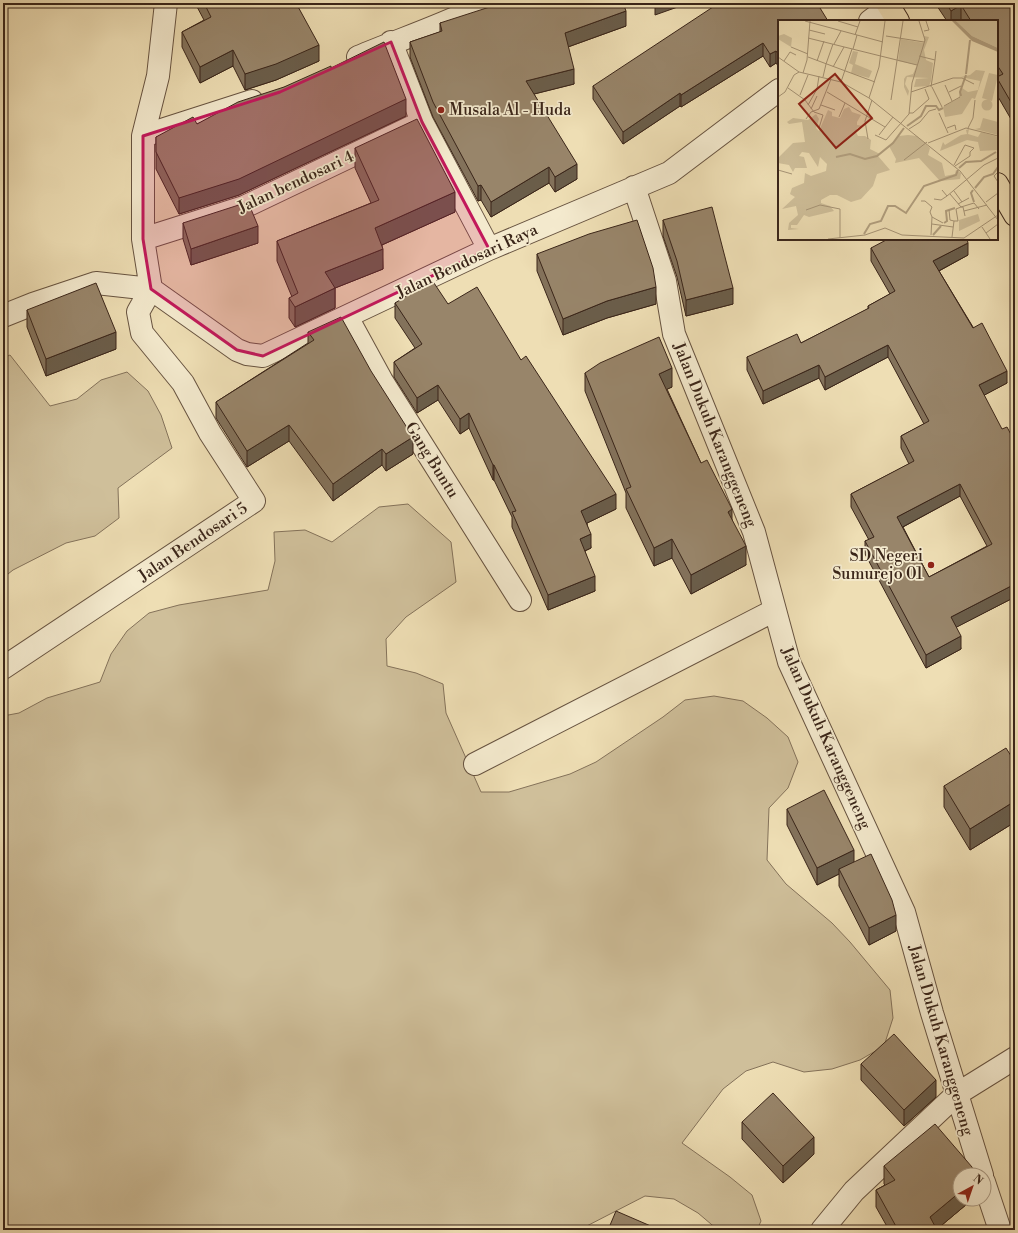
<svg xmlns="http://www.w3.org/2000/svg" width="1018" height="1233" viewBox="0 0 1018 1233" font-family="'Libre Bodoni',serif">
  <style>
    .green { fill: #cfbf9a; stroke: #84725a }
    .lines { fill: none; stroke-linecap: round; stroke-linejoin: round }
    .minor-casing { stroke: #675340; stroke-width: 24 }
    .primary-casing { stroke: #3a2519; stroke-width: 24 }
    .minor { stroke: #f4eace; stroke-width: 22 }
    .primary { stroke: #eedeb4; stroke-width: 22 }
    .wall { fill: #83725b; stroke: #3a2519; fill-rule: evenodd }
    .shaded-wall { fill: #6a5d4a; stroke: #3a2519 }
    .building { fill: #98856a; stroke: #3a2519; fill-rule: evenodd }
    .marked { fill: #c2185b; fill-opacity: 0.2; stroke: #c2185b; stroke-width: 3; stroke-linejoin: round }
    .poi-dot { fill: #8f2418; stroke: #f4eace; stroke-width: 1.5 }
    .labels { text-anchor: middle; dominant-baseline: central; stroke-width: 3.5; stroke-linejoin: round; paint-order: stroke }
    .poi-label { font-size: 16px; fill: #3a2519; stroke: #f4eace; text-anchor: start }
    .street-label { font-size: 16px; fill: #3a2519; stroke: #f4eace }
    .inset-river { fill: none; stroke: #b19f7f; stroke-width: 2 }
    .inset-road { fill: none; stroke: #a69476; stroke-width: 1 }
    .view { fill: #8f2418; fill-opacity: 0.15; stroke: #8f2418; stroke-width: 2 }
    .inset-edge { fill: none; stroke: #3a2519; stroke-width: 2 }
  </style>
  <rect width="100%" height="100%" fill="#eedeb4"/>
  <filter id="stains"><feTurbulence type="fractalNoise" baseFrequency=".005" numOctaves="4"/><feColorMatrix values="0 0 0 0 .2 0 0 0 0 .09 0 0 0 0 .02 0 0 0 .5 -.17"/></filter>
  <radialGradient id="worn" r=".72"><stop offset=".6" stop-color="#630" stop-opacity="0"/><stop offset="1" stop-color="#630" stop-opacity=".3"/></radialGradient>
  <path class="green" d="M10 355 50 406 77 399 101 380 127 372 148 391 161 415 172 448 118 488 119 518 95 536 66 543 13 570 3 578V358Z
    M408 504 451 542 456 582 406 617 386 639 387 666 416 673 443 684 446 713 481 792H509L570 774 596 762 663 717 685 700 714 696 743 701 767 718 788 737 798 762 788 788 769 808 767 860 786 884 832 923 850 942 890 990 893 1018 884 1046 860 1060 832 1069 804 1072 773 1062 746 1071 723 1089 682 1143 730 1177 752 1195 761 1221 757 1230H718L698 1213 674 1199 645 1196 579 1230H3V716L19 713 47 698 100 682 111 654 127 631 149 613 179 605 268 590 275 561 274 532 305 530 332 542 379 507Z"/>
  <g class="lines">
    <defs>
      <path id="minor" d="M870 21 890 6
        M391 42 422 122 489 249
        M358 57C401 39 446 24 488 3
        M143 136 252 101
        M634 187 665 281 674 334 754 532 789 662 904 912 932 1013 982 1175
        M143 239 244 207 422 122
        M3 316 33 304 96 283 151 289 237 350 247 354 263 356 489 249 669 173 779 90
        M347 317 382 381 520 600
        M3 668 254 501 210 433 183 383 142 333 138 312 151 289 143 239V136L158 76 166 3
        M475 764 775 610
        M984 1182 1000 1230
        M822 1230 854 1191 957 1094 1015 1058"/>
      <path id="primary" d="M887 3 898 21
        M997 184 1015 215"/>
    </defs>
    <use href="#minor" class="minor-casing"/>
    <use href="#primary" class="primary-casing"/>
    <use href="#minor" class="minor"/>
    <use href="#primary" class="primary"/>
  </g>
  <path class="wall" d="M195 3H296L319 61 276 80 245 90 233 66 200 83 182 47V32L204 20Z
    M935 3H1015V126L997 95V21H947Z
    M779 21V67L776 63 770 67 763 56 681 107 680 106 623 144 593 99V86Z
    M440 23 626 26 568 47 574 84 534 94 577 179 555 192 549 183 491 217 481 200 478 201 433 117 410 57V42L440 32Z
    M331 68 406 116 239 195 179 214 156 169V137L197 124Z
    M355 148 455 212 382 245 383 269 335 288V308L295 327 289 318V298L292 297 277 261V241L371 203 355 168Z
    M663 220 733 304 686 316 677 277 663 236Z
    M183 223 258 243 191 265 183 239Z
    M871 248 968 255 939 271 1007 383 984 395 1015 597 956 627 961 649 926 668 865 554V541L869 540 851 507V494L909 464 901 448V436L924 424 888 357 825 390 819 378 763 404 747 370V357L801 343 868 309V306L890 294 871 261ZM960 496 987 546 929 577 903 527Z
    M537 254 656 304 607 318 563 335 537 271Z
    M395 303 448 304 521 360 616 509 587 523 591 548 585 551 595 591 548 610 512 527V517L494 480H493L469 428 460 434 438 400 417 413 394 377V362L415 348 395 318Z
    M27 310 116 349 46 376 27 327Z
    M308 332 413 454 386 471 382 465 333 501 289 441 247 467 216 418V402L308 343Z
    M585 373 672 387 667 389 701 463 732 520 746 565 691 594 672 558 654 566 626 508V493L585 391Z
    M1015 762V822L970 850 944 807V786Z
    M787 809 854 862 896 931 869 945 839 886V874L817 885 787 825Z
    M861 1064 936 1097 904 1126 861 1080Z
    M742 1122 814 1154 783 1183 742 1139Z
    M884 1166 960 1199H973L936 1230H937H889L876 1207V1190L885 1185 884 1184Z"/>
  <path class="shaded-wall" d="M655 3H689L655 15Z
    M961 5V21H951V11Z
    M626 11V26L565 48V33Z
    M763 43V56L681 107V95Z
    M319 45V61L276 80 245 90V74Z
    M233 50V66L200 83V67Z
    M776 51V63L770 67V54Z
    M574 69V84L526 96V81Z
    M680 93V106L623 144V132Z
    M406 99V116L239 195 179 214V198Z
    M577 164V179L555 192V177Z
    M549 167V183L491 217V202Z
    M481 185V200L478 201V186Z
    M455 192V212L375 248V228Z
    M258 226V243L191 265V249Z
    M968 243V255L933 274V261Z
    M383 249V269L325 292V272Z
    M656 287V304L607 318 563 335V319L607 301Z
    M335 288V308L295 327V307Z
    M733 288V304L686 316V300Z
    M116 332V349L46 376V359Z
    M888 345V357L825 390V377Z
    M819 365V378L763 404V391Z
    M672 368V387L659 393V374Z
    M1007 371V383L979 398V385Z
    M438 385V400L417 413V398Z
    M469 413V428L460 434V419Z
    M289 425V441L247 467V451Z
    M413 437V454L386 471V454Z
    M382 449V465L333 501V484Z
    M493 465H494V480H493Z
    M960 484V496L897 530V517Z
    M616 494V509L581 526V511Z
    M732 509V528L728 512Z
    M591 534V548L580 553V539Z
    M672 539V558L654 566V548Z
    M746 546V565L691 594V575Z
    M595 576V591L548 610V595Z
    M1015 584V597L951 630V617Z
    M961 636V649L926 668V655Z
    M1015 801V822L970 850V829Z
    M854 850V867L839 869V874L817 885V868Z
    M896 915V931L869 945V928Z
    M936 1080V1097L904 1126V1110Z
    M814 1137V1154L783 1183V1166Z
    M960 1192V1199H973L936 1230 930 1217Z"/>
  <path class="building" d="M204 3H296L319 45 276 64 245 74 233 50 200 67 182 32 211 17Z
    M502 3H623L626 11 565 33 574 69 526 81 577 164 555 177 549 167 491 202 481 185 478 186 433 102 410 42 442 31 440 23Z
    M719 3H817L828 21H779V55L776 51 770 54 763 43 681 95 680 93 623 132 593 86Z
    M946 3H1015V109L997 78V77L1003 74 997 65V21H971L961 5 951 11Z
    M384 42 406 99 239 179 179 198 156 152V137L193 117 197 124 238 102 284 87 331 66V68Z
    M417 119 455 192 375 228 383 249 325 272 335 288 295 307 289 298 298 293 277 241 379 200 355 148Z
    M248 202 258 226 191 249 183 223Z
    M712 207 733 288 686 300 677 261 663 220Z
    M637 220 653 268 656 287 607 301 563 319 537 254 589 234Z
    M888 239H967L968 243 933 261 973 328 982 323 1007 371 979 385 1002 429 1007 427 1015 442V584L951 617 961 636 926 655 865 541 874 537 851 494 914 461 901 436 929 421 888 345 825 377 819 365 763 391 747 357 797 334 801 343 869 308 868 306 895 291 871 248ZM960 484 992 544 929 577 897 517Z
    M432 280 448 304 477 287 521 360 526 356 616 494 581 511 591 534 580 539 595 576 548 595 512 512 516 511 494 465H493L469 413 460 419 438 385 417 398 394 362 422 344 395 303Z
    M96 283 116 332 46 359 27 310Z
    M341 317 371 371 413 437 386 454 382 449 333 484 289 425 247 451 216 402 314 340 308 332Z
    M659 337 672 368 659 374 701 463 707 460 732 509 728 512 746 546 691 575 672 539 654 548 626 489 631 487 585 373 600 363Z
    M1006 748 1015 762V801L970 829 944 786Z
    M824 790 854 850 817 868 787 809Z
    M871 854 892 900 896 915 869 928 839 869Z
    M894 1034 936 1080 904 1110 861 1064Z
    M773 1093 814 1137 783 1166 742 1122Z
    M935 1124 972 1167 974 1175H960V1192L930 1217 937 1230H898L876 1190 895 1180 884 1166Z
    M616 1211 660 1230H608Z"/>
  <path class="marked" d="M391 42 422 122 489 249 263 356 237 350 151 289 143 239V136L280 92Z"/>
  <g class="poi-dot">
    <circle cx="441" cy="110" r="4"/>
    <circle cx="931" cy="565" r="4"/>
  </g>
  <g class="labels">
    <g class="poi-label">
      <text x="449" y="110">Musala Al - Huda</text>
      <text x="923" y="556" text-anchor="end">SD Negeri<tspan x="923" dy="18">Sumurejo 01</tspan></text>
    </g>
    <g class="street-label">
      <text transform="translate(296 182) rotate(-25)">Jalan bendosari 4</text>
      <text transform="translate(467 261) rotate(-25)">Jalan Bendosari Raya</text>
      <text transform="translate(715 435) rotate(68)">Jalan Dukuh Karanggeneng</text>
      <text transform="translate(432 460) rotate(58)">Gang Buntu</text>
      <text transform="translate(193 542) rotate(-34)">Jalan Bendosari 5</text>
      <text transform="translate(826 738) rotate(66)">Jalan Dukuh Karanggeneng</text>
      <text transform="translate(941 1040) rotate(74)">Jalan Dukuh Karanggeneng</text>
    </g>
  </g>
  <g transform="translate(778 20)">
    <rect width="220" height="220" fill="#eedeb4"/>
    <path d="M178 1H220V28L194 16ZM6 14 14 18 13 27 0 19V16ZM146 16 151 17 146 30 148 40 155 43 153 61 151 66 136 67 138 59 151 58 129 57 127 64 131 71 130 76 126 67V59L128 56 135 54 139 45 120 41 123 19 146 23ZM75 31 80 32 77 44 94 51 91 58 73 53 75 45 71 43ZM198 50 207 51 197 79 194 78 184 94 167 97 165 87 181 78 182 70 184 68 190 72 200 70 202 61 183 57 192 55ZM211 53 220 55 214 81 204 78ZM203.5 85a5.5 5.5 0 1 1 11 0a5.5 5.5 0 1 1-11 0ZM71 87 74 92 83 95 79 102V105L85 106 79 108 78 112 80 116H87L93 120 92 129 102 134 100 136 112 150 99 154 95 166 83 179 73 182 59 175H52L43 180V183L52 186 56 191 31 197 26 195 19 205H13V208L21 209 10 210 11 203 20 195 18 186 4 189 17 177 12 174 14 168 26 163 27 153 33 156 48 151 49 144 42 137 40 147 31 133 24 132 21 136 26 137 29 148H17L15 152 11 145 0 143V138L15 123 27 122 24 102 11 104 9 102 15 98 30 100 38 94 41 99 38 108 41 111 50 90 54 92V96L62 98 66 89ZM205 98 220 102V115L197 109 202 108ZM191 109 190 114 200 117 203 112 220 117V130L202 131 200 122 189 120 162 131 165 122 167 125 183 115 189 114 188 110ZM130 115 139 116 152 128 150 135 164 143 167 156 177 154 178 150 183 153 182 159 162 161 141 138 117 143 118 139 111 126 121 116ZM200 194 202 201 181 211V200Z" fill="#cfbf9a"/>
    <path d="M174 1H178L194 16 220 28V32L194 21Z" fill="#b19f7f"/>
    <path class="inset-river" d="M188 54 192 20M183 76 182 72 188 55M129 106 143 96 148 86H158L161 90 165 88M58 137 72 134 87 139 99 136 115 123 126 108M181 148 188 142 203 141 218 132M197 168 206 157 215 154 220 147M195 170 193 173 196 182M166 203 169 201 168 191 177 188M86 214 92 204 103 201 110 186H117L128 193 146 166 178 155 180 150M155 215 163 206"/>
    <path class="inset-road" d="M27 1 105 22M60 1 80 7M31 10 47 14M146 11 151 10 148 1M77 15 82 1M108 16 146 22M30 18 139 45M56 24 63 11M13 27 30 34M75 29 79 15M141 36 157 40 158 31M0 37 21 52 63 62 91 78 182 151 220 200M30 37 97 62M6 41 12 32 18 35M39 41 46 21M48 44 55 24M55 47 66 27M25 53 29 40 32 1M45 57 48 44M63 62 74 29M167 65 174 81M153 67 157 40M154 67 164 87M10 68 27 80 36 92 45 95 41 108M49 72 107 107M133 72 175 58H184L196 64M171 72 183 66M22 75 30 55M0 77 7 72 16 55 21 52M91 78 101 47 107 1M113 80 125 1M30 85 39 69 41 56M43 85 57 90M166 86 182 77M33 89 39 76M131 93H135L151 79 147 69M161 93 170 113M61 97 67 83M28 99 33 92 41 89 53 59M169 108 177 105 178 110M190 108 195 98 197 80M131 109 142 102 151 91 158 89M97 115 108 120 131 94 134 63 147 20 141 1M101 115 115 97M90 119 87 101 94 80M150 123 188 108 220 116M126 140 149 122M176 145 187 125 196 128 192 132V136L177 146M0 150 14 154M220 152 216 156 220 162M164 170 169 176 206 145 220 138M176 171 184 182M172 174 183 187H185L187 196M156 179 163 180 169 176M143 181H147L154 187 152 192 154 197M208 182 220 173M180 184 191 178M183 187 196 183 201 189M28 190 42 185 62 189V218M171 190 172 200 176 201M186 191 209 185M176 201H180L178 189 183 187M154 204 175 207M204 207 212 219M208 213 220 204M153 215 154 197 165 203M174 217 176 201M50 219 87 215 107 208 124 215 186 218 220 195"/>
    <path class="view" d="M57 54 94 98 58 128 21 84Z"/>
    <rect width="220" height="220" class="inset-edge"/>
  </g>
  <rect width="1018" height="1233" fill="none" stroke="#eedeb4" stroke-width="16"/>
  <rect x="4" y="4" width="1010" height="1225" fill="none" stroke="#3a2519" stroke-width="2"/>
  <rect x="8" y="8" width="1002" height="1217" fill="none" stroke="#3a2519"/>
  <g transform="translate(972 1187) rotate(40)"><circle r="19" fill="#f4eace" stroke="#aa9b86"/>
  <path d="M0-3L7 15L0 10L-7 15Z" fill="#8f2418"/>
  <text y="-6" font-size="11" font-weight="bold" text-anchor="middle" fill="#3a2519">N</text>
  </g>
  <rect width="100%" height="100%" filter="url(#stains)"/>
  <rect width="100%" height="100%" fill="url(#worn)"/>
</svg>
